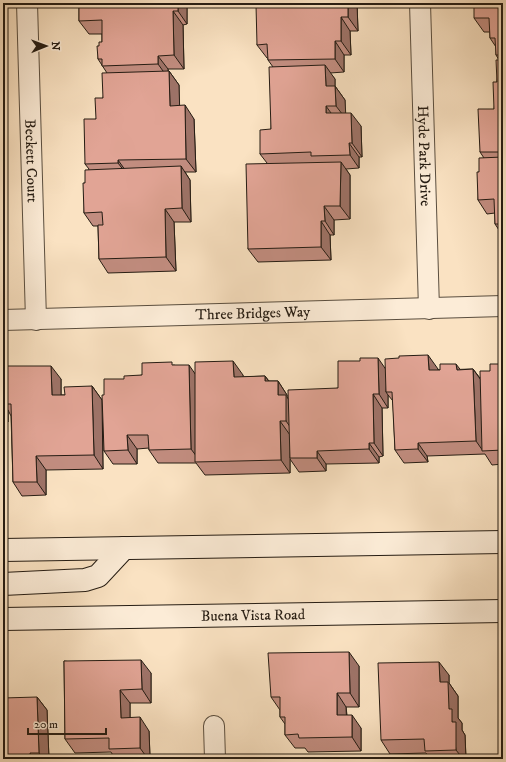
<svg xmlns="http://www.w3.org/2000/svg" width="506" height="762" viewBox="0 0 506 762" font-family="'IM FELL DW Pica',serif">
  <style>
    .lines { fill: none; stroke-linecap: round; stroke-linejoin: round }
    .street-casing { stroke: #5a4e3f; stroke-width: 22 }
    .secondary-casing { stroke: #251c13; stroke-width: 24 }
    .street { stroke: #fcecd7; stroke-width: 20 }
    .secondary { stroke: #fcecd7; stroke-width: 22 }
    .wall { fill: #c28d80; stroke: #251c13 }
    .shaded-wall { fill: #9e7368; stroke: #251c13 }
    .building { fill: #e1a495; stroke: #251c13 }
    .labels { text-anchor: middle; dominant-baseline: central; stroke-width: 3.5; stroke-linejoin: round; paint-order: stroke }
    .street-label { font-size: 15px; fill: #251c13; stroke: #fcecd7 }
  </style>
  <rect width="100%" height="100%" fill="#fae2c2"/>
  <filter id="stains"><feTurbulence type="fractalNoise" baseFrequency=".005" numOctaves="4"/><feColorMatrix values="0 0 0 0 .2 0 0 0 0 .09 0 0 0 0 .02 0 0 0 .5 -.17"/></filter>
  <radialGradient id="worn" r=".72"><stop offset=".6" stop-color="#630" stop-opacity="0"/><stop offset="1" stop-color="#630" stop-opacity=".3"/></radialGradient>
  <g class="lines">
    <defs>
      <g id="street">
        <path id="s1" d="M27 3 36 320"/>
        <path id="s2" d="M420 3 429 309"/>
        <path id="s3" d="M3 320 503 306"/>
        <path d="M214 726 215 759"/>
      </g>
      <g id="secondary">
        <path d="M3 550 503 542"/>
        <path d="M3 584 85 580 98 576 124 548"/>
        <path id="s4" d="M3 619 503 611"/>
      </g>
    </defs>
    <use href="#street" class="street-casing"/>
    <use href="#secondary" class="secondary-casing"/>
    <use href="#street" class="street"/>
    <use href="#secondary" class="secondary"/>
  </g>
  <path class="wall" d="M79 3H187V24L183 25 184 69H168V71H169L179 85V105L194 119 196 172H185L190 180 191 222H174L176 271 108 273 99 259 98 226H93L84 213 85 183 89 169 85 164 96 119 103 98 107 73 98 59 99 46 102 42V34H89L79 21Z
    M266 3H357L358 31H350L351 55H344V72L330 73 335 79V86L345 100V113L361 126 362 157H359V168L346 169 350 175V219L334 220V235H330L331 260 258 262 248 249 267 163 260 154 271 129 273 67 268 60V58H267L257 45Z
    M503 3V250L500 246 499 230 495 224V213L487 214 478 200 479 172 484 158 480 152 494 109 499 60 496 55V47L490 38V32H484L474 18Z
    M503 364V464L492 465 485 454 427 456 428 462 404 463 395 450 393 401 388 395V408H382L383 456 379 457V463L326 464V471L299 472 290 459V473L205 475 196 463H158L149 450V448L137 449V464H113L104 451V395L124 379 142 375 174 365 195 374 243 375V377L265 376 269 381H278L287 395V397L288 399 338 388 385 368 438 369V370L473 369 480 378 490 371Z
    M3 366 61 379V395H65L92 386 102 400 103 469 46 470V495L22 496 13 482 11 416 8 410V422H3Z
    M64 661 151 673V703H130V718L149 731 150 757 151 759H71L114 757 111 752 75 753 65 739Z
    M359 666V707H346L347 715 361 728V751L308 752 305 748H295L285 735V724L280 717V710L271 697Z
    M449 675V683L458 696V718L462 723V730L465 735 466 759H430L426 753 390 754 381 740Z
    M37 697 47 710 49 759H3Z"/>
  <path class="shaded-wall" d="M178 3H187V24L178 11Z
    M348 3H357L358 31 348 17Z
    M173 11 183 25 184 69 174 55Z
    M341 17 350 31 351 55 341 41Z
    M335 41 344 55V72L335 59Z
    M158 56 168 69V78L158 64Z
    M325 65 335 79V100L326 86Z
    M169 71 179 85 180 119 170 106Z
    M335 86 345 100 346 119 336 106Z
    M185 105 194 119 196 172 186 159Z
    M326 106 336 120 326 113Z
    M351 113 361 126 362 157 352 143Z
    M349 143 359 157V168L350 155Z
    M118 160 128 174V176L118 163Z
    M341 162 350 175V219L340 206Z
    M181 166 190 180 191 222 182 208Z
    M324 206 334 220V235L325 221Z
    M165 209 174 222 176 271 166 257Z
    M321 221 330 235 331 260 321 247Z
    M428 355 438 369V384L429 370Z
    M378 358 387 371 386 392 388 395V408L379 394Z
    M233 361 243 375V391L234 377Z
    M456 364 466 377 457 370Z
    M189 365 198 378 200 461 191 449Z
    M51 366 61 379V408L52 395Z
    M473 369 483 383V451L476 441Z
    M265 376 275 390 265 381Z
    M3 377V404L8 410V422L3 415Z
    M278 381 287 395V397L295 409 296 435 286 421 278 395Z
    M92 386 102 400 103 469 94 455Z
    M373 394 382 408 383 456 374 443Z
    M280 421 290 435V473L281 460Z
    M127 435 137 449V464L128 450Z
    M369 443 379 457V463L369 449Z
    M418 443 427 456 428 462 418 449Z
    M317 451 326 464V471L317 458Z
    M36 456 46 470V495L37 482Z
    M349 652 359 666V707L350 693Z
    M141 660 151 673V703L142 689Z
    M439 662 449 675V683L458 696V718L462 723V730L465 735 466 759H463L456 750 452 722 449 709 440 682Z
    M120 690 130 703V731L121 718Z
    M337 693 346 707 347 729 337 715Z
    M37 697 47 710 49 759H44L39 753Z
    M352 715 361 728V751L352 737Z
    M140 717 149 731 150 757 151 759H148L140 748Z
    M30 753 34 759H30Z"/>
  <path class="building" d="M79 3H178V11H173L174 55 158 56V64L102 66V59H98L97 46H99V42H102V20L79 21Z
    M266 3H348V17H341V41H335V59L268 60 267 44 257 45 256 5H266Z
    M474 3H503V55H496L495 38H490L489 18H474Z
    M496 60H503V152H480L478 109H494L493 82H497Z
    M325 65 326 86H335L336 106H326V113H351L352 143H349L350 155 311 156V152L260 154V130L271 129 269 67Z
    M169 71 170 106 185 105 186 159 118 160V163L85 164 84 119H96L95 98H103L102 73Z
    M503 157V246H500L499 224H495L494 199 478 200 477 172H479V158Z
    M341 162 340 206H324L325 221H321V247L248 249 246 164Z
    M181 166 182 208 165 209 166 257 99 259 98 225H103L102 212 84 213 83 183H85V170Z
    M428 355 429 370H440V364H456L457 370 473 369 476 441 418 443V449L395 450 392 392H386L385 359 399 358V356Z
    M360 358H378L379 394H373L374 443H369V449L317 451V458H290L288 390 338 388V361H360Z
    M233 361 234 377 265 376V381H278V395H286V421H280L281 460 195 462V362Z
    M172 362V365H189L191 449 149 450 148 435H127L128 450 104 451 102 395H104V379H124V376L142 375V363Z
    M490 364H503V450L482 451 480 371H490Z
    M3 366H51L52 395H65L64 387 92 386 94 455 36 456 37 482H13L11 404H3Z
    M349 652 350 693H337V715H352V737L299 738 298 734 285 735V717H280V697H271L268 653Z
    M141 660 142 689 120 690 121 718 140 717V748L109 749V738L65 739 64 661Z
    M439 662 440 682H448L449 709H452V722H456V750L425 751 424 739 381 740 378 663Z
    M37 697 39 753H30V759H3V698Z
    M149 756V759H71V757Z
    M352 757V759H264V758Z
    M456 758V759H437Z"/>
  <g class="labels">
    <g class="street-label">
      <text stroke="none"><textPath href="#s2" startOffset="153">Hyde Park Drive</textPath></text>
      <text stroke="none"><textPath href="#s1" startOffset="158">Beckett Court</textPath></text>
      <text stroke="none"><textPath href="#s3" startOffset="250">Three Bridges Way</textPath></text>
      <text stroke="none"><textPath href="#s4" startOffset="250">Buena Vista Road</textPath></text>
    </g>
  </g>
  <rect width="506" height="762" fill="none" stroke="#fae2c2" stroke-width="16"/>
  <rect x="4" y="4" width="498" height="754" fill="none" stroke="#251c13" stroke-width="2"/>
  <rect x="8" y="8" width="490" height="746" fill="none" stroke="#251c13"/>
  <g transform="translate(46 46) rotate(89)" stroke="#fcecd7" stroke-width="3" paint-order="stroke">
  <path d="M0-3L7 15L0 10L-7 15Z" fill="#251c13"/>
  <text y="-6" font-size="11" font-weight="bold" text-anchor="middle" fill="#251c13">N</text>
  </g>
  <path d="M28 728v6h78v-6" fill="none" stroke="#251c13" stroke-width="2"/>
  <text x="34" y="728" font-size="12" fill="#251c13" stroke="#fcecd7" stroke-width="3" paint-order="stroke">20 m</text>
  <rect width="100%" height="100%" filter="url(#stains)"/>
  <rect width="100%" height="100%" fill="url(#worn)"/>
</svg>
